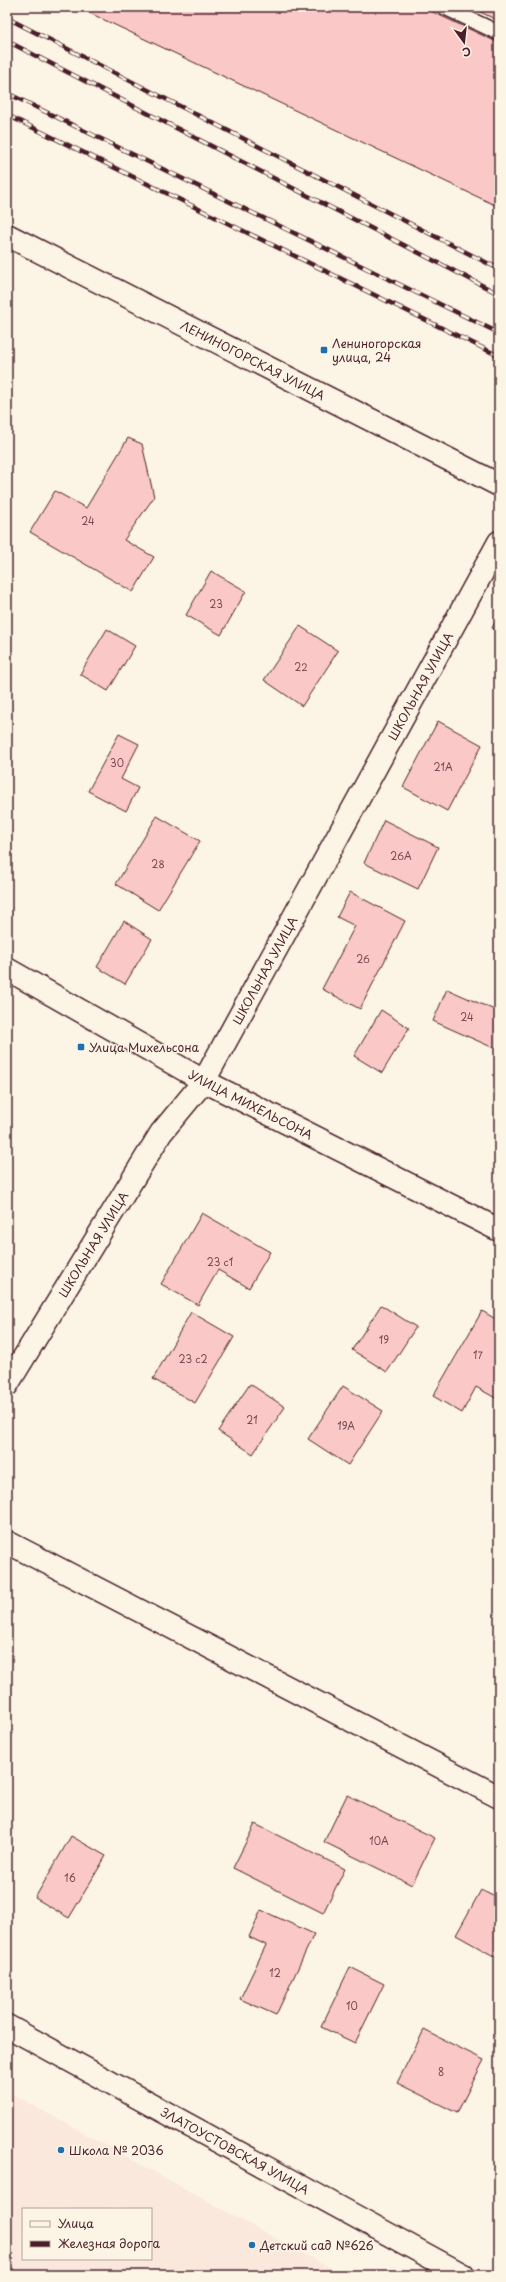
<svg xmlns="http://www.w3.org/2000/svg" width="506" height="2282" viewBox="0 0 506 2282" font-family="'Playpen Sans',sans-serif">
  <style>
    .built { fill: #fbe8dc; fill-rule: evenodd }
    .building { fill: #fac9c7; stroke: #4a1f2b }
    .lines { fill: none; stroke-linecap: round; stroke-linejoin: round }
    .service-casing { stroke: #4a1f2b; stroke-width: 17 }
    .minor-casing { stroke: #4a1f2b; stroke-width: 25 }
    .tertiary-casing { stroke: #4a1f2b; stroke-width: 25 }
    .service { stroke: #fcf5e5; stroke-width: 14 }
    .minor { stroke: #fcf5e5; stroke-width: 22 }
    .tertiary { stroke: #fcf5e5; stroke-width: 22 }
    .rail-casing { stroke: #4a1f2b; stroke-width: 4.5 }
    .rail { stroke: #fcf5e5; stroke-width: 3; stroke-dasharray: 9; stroke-linecap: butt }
    .poi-dot { fill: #1f6fb2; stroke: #fcf5e5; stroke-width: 1.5 }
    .labels { text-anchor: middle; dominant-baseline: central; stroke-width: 3; stroke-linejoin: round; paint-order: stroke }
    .number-label { font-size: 10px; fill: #764a52 }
    .poi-label { font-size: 12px; fill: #4a1f2b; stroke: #fcf5e5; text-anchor: start }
    .street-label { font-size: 12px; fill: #4a1f2b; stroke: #fcf5e5 }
  </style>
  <rect width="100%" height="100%" fill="#fcf5e5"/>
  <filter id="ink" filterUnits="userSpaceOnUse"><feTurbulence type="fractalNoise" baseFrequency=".025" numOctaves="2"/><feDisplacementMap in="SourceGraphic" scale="8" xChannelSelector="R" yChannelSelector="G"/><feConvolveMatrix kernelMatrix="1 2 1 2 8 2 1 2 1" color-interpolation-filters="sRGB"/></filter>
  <g filter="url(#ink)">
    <path class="built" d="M7 2091 233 2215 343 2275H7ZM23 2209H151V2259H23Z"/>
    <path class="building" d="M77 7H422L499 43V207Z
      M470 7H499V21Z
      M128 438 142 444 154 497 124 540 154 557 133 592 30 532 55 491 86 508Z
      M211 571 246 591 221 635 186 615Z
      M499 614V631L492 628Z
      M300 626 338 651 302 706 264 680Z
      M107 629 135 646 108 691 80 674Z
      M438 721 482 745 447 811 403 787Z
      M119 734 139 744 121 779 138 788 126 811 88 791Z
      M157 816 200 841 158 910 116 884Z
      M384 820 438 847 418 889 364 863Z
      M350 892 405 921 360 1009 322 989 355 926 337 917Z
      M124 921 152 939 125 984 97 967Z
      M447 989 499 1012V1043L496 1049 433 1021Z
      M381 1010 409 1028 382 1073 354 1056Z
      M202 1213 270 1252 249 1288 218 1270 198 1305 161 1284Z
      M381 1305 416 1327 387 1372 352 1350Z
      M482 1311 499 1321V1400L476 1387 462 1413 433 1396Z
      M191 1312 234 1337 195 1403 153 1379Z
      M250 1384 285 1407 253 1454 218 1431Z
      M343 1386 383 1411 348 1465 308 1439Z
      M347 1795 435 1838 412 1885 324 1842Z
      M255 1824 345 1869 323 1913 233 1868Z
      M71 1836 106 1856 69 1918 35 1898Z
      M481 1890 499 1899V1959L456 1935Z
      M261 1910 314 1934 276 2015 240 1999 266 1945 249 1937Z
      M350 1967 384 1984 355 2043 321 2027Z
      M424 2030 484 2060 457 2113 397 2083Z"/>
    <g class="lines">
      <defs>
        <path id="service" d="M444 7 499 33"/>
        <g id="minor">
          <path id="s1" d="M7 1385 161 1133 204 1081 499 542"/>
          <path d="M7 1542 499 1797"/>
          <path id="s2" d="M7 2026 463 2275"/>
        </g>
        <g id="tertiary">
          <path id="s3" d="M7 235 499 485"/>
          <path id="s4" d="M7 969 204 1081 499 1230"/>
        </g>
      </defs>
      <use href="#service" class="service-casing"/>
      <use href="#minor" class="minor-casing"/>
      <use href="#tertiary" class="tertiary-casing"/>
      <use href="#service" class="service"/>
      <use href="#minor" class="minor"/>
      <use href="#tertiary" class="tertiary"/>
      <defs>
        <path id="rail" d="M7 18 499 269
          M7 41 499 294
          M7 93 499 333
          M7 115 499 356"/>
      </defs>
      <use href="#rail" class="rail-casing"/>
      <use href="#rail" class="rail"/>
    </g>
  </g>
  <g class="poi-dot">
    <rect x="320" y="346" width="8" height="8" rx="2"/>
    <rect x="77" y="1043" width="8" height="8" rx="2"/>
    <circle cx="61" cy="2150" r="4"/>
    <circle cx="252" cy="2245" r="4"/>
  </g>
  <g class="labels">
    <g class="number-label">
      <text x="88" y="520">24</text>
      <text x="216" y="603">23</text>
      <text x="301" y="666">22</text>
      <text x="117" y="762">30</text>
      <text x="443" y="766">21А</text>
      <text x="401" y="855">26А</text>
      <text x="158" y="863">28</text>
      <text x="363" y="958">26</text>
      <text x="467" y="1016">24</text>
      <text x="220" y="1261">23 с1</text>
      <text x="384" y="1339">19</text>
      <text x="478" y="1354">17</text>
      <text x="193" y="1358">23 с2</text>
      <text x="252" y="1419">21</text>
      <text x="346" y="1425">19А</text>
      <text x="379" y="1840">10А</text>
      <text x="70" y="1877">16</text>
      <text x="275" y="1972">12</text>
      <text x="352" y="2005">10</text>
      <text x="441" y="2071">8</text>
    </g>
    <g class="poi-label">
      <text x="332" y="343">Лениногорская<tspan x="332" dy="14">улица, 24</tspan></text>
      <text x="89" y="1047">Улица Михельсона</text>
      <text x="69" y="2150">Школа № 2036</text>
      <text x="260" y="2245">Детский сад №626</text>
    </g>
    <g class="street-label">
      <text stroke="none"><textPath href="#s3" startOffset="276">ЛЕНИНОГОРСКАЯ УЛИЦА</textPath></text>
      <text stroke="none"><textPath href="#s1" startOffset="813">ШКОЛЬНАЯ УЛИЦА</textPath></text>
      <text stroke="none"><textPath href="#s1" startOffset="489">ШКОЛЬНАЯ УЛИЦА</textPath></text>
      <text stroke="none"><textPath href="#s4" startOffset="279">УЛИЦА МИХЕЛЬСОНА</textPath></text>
      <text stroke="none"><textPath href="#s1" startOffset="165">ШКОЛЬНАЯ УЛИЦА</textPath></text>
      <text stroke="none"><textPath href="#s2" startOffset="260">ЗЛАТОУСТОВСКАЯ УЛИЦА</textPath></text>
    </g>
  </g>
  <rect width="506" height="2282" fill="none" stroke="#fcf5e5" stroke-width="24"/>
  <rect x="12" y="12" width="482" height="2258" fill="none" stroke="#4a1f2b" stroke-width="1.5" filter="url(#ink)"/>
  <rect x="22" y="2208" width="130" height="52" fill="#fcf5e5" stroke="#b59f9b"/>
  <rect x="30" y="2221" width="20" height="6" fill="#fcf5e5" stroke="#b59f9b"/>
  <text x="58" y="2228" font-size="12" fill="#4a1f2b">Улица</text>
  <rect x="30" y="2241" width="20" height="6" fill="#4a1f2b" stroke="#b59f9b"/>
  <text x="58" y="2248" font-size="12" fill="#4a1f2b">Железная дорога</text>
  <g transform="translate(464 42) rotate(165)" stroke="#fcf5e5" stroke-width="3" paint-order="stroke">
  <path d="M0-3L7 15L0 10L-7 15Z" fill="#4a1f2b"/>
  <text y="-6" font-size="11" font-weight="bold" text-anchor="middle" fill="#4a1f2b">С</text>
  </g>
</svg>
